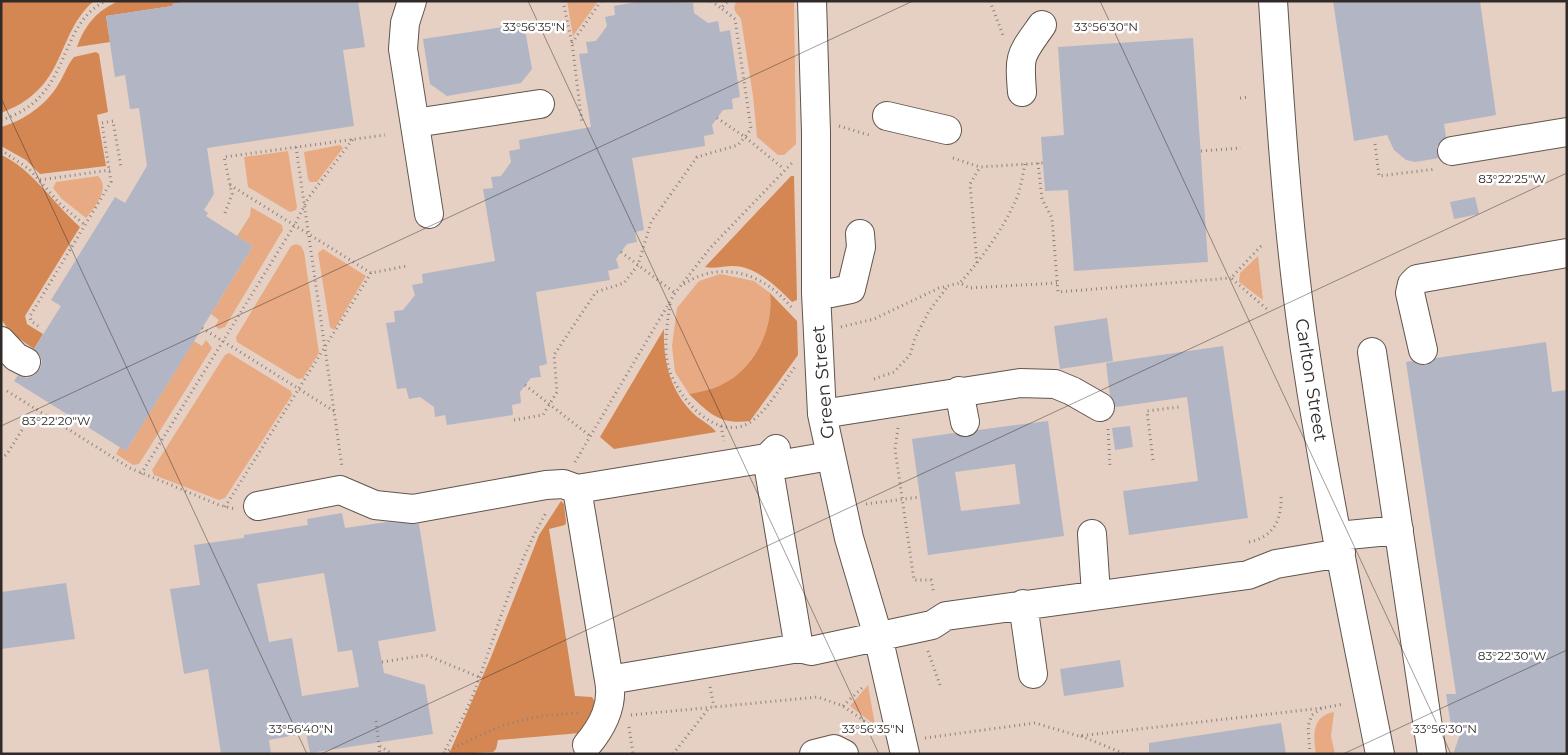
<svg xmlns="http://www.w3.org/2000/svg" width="1568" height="755" viewBox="0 0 1568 755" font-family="Montserrat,sans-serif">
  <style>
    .built { fill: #e5d0c3 }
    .green { fill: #e8aa82 }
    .forest { fill: #d48752 }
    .building { fill: #b2b5c3; fill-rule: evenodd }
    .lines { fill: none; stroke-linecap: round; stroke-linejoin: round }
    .minor-casing { stroke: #61554d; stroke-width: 30 }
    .path { stroke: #8c827c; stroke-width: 3; stroke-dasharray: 1 4; stroke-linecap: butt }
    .minor { stroke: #fff; stroke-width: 28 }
    .ticks { fill: none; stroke: #302b28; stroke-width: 1; stroke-opacity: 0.45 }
    .labels { text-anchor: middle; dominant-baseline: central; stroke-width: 5; stroke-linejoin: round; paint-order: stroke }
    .street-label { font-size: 18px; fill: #302b28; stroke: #fff }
    .ticks-label { font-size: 12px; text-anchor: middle; fill: #302b28; stroke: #fff; stroke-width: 5; stroke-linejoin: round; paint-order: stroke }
  </style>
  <rect width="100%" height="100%" fill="#ebddd4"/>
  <path class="built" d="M1 1H1567V754H1Z"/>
  <path class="green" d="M567 1H598L573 36Z
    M737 1H794L796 144 784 155H778L757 137 753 96 741 19C736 12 731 9 737 1Z
    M340 145 343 148 317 182H310L308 179 304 152Z
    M288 151 297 207 296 210 290 212 248 187 244 157Z
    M98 176C111 188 95 207 86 218L62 199 53 188 56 182Z
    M251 207 282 225 283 230 225 327 219 329 215 326 219 320 211 314 253 246 237 236 250 216Z
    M296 244 301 246 304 252 319 353 303 378 298 379 237 342 236 337 291 246Z
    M323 249 366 276 334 330 330 327 318 253Z
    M1258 256 1263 300 1239 282 1240 273Z
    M720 274 754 281 770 293C774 329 754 371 719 386 710 390 699 392 689 394L675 372 672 346 677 308 699 281Z
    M206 340 212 348 139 464 133 465 116 454 120 447 126 451 194 341 202 346Z
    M229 353 291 391 292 395 225 498 219 500 154 475 152 470 225 355Z
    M868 685 875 725 850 706Z
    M1334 712 1331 736 1335 754H1316C1313 735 1312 716 1334 712Z"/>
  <path class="forest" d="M1 1H94C64 26 64 66 37 91 27 101 14 108 1 113Z
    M119 1H188L172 4V6L106 16 110 42 77 47C85 25 97 10 119 1Z
    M96 52 99 54 108 112 97 115 106 166 40 174 26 160 1 146V127C23 121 46 105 58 85 64 76 67 65 74 57Z
    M1 155C30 167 56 206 80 227L25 316 27 324 43 334 34 349 11 333 1 319Z
    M791 176H794L797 300 792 302C777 287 756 266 733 266 724 266 714 269 705 267Z
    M770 293 797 321 798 355 750 421C720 425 710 414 689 394 699 392 710 390 719 386 754 371 774 329 770 293Z
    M664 329C663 361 670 392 695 415 703 422 710 424 716 432L614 449 600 437Z
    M561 501 564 504 566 522 565 525 549 529 575 696 592 697 596 704 597 713 580 733 498 740 496 749 493 752 449 754 491 657 539 535Z"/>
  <path class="building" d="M188 1H358L365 47 343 50 354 126 207 148 214 194 204 210 208 213 206 216 253 246 126 451 14 381 18 375 27 378 34 375 40 369 42 361 39 354 34 349 61 306 51 300 115 197 125 203 147 166 139 108 130 109 125 75 115 77 106 16 172 6V4Z
    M641 1 693 3 694 13 708 23 718 21 720 32 730 30 740 97 732 99 733 109 723 110 712 125 714 134 704 136 705 146 632 158 644 230 635 232 637 242 627 244 616 259 619 268 608 271 610 280 536 292 547 364 539 366 541 377 531 378 520 392 521 403 512 405 513 415 447 425 445 415 435 417 434 407 420 397 409 399 406 388 397 389 386 323 395 322 394 311 403 310 415 295 412 285 423 283 422 274 495 261 483 189 493 188 491 177 501 176 511 162 509 151 520 149 519 140 591 127 579 54 588 53 586 42 596 41 607 26 605 17 615 15 614 6Z
    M1333 1H1480L1496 115 1444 124 1446 137 1437 146 1439 158 1415 162 1406 160 1394 150 1387 135 1354 141Z
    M524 24 532 69 521 83 447 96 430 84 423 39Z
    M1193 38 1208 262 1074 271 1068 190 1045 191 1041 137 1064 135 1058 47Z
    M1475 197 1479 214 1454 219 1450 202Z
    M1107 318 1113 361 1060 369 1054 326Z
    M1546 342 1552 392 1567 390V754H1453L1464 724 1451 726 1446 694H1456L1406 362 1412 361 1419 365H1426L1436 358Z
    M1223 346 1248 518 1129 535 1123 491 1198 481 1187 397 1116 407 1110 396 1106 363Z
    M1048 421 1064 536 928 555 912 439 954 433 967 437 978 430ZM1015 464 1020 504 961 511 955 472Z
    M1130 426 1133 447 1115 450 1112 428Z
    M342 513 345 528 387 522 419 524 436 631 378 641 384 673 425 685 433 734 310 753 306 733 269 740 271 754H221L208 669 184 674 170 589 200 585 194 545 244 538V535L308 525 307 519ZM324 573 338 652 352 650 359 687 302 696 292 638 269 642 257 584Z
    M66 583 75 639 1 649V592Z
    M1120 660 1124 687 1064 696 1060 669Z
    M1281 723 1286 754H1149V743Z"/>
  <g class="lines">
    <defs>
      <path id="minor" d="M412 1 405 23 403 49 429 214
        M812 1 816 132V293L822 414 849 538 878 636 905 754
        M1273 1C1280 110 1287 220 1302 329 1322 471 1352 613 1380 754
        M1022 92C1019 54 1020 56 1042 25
        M887 116 947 130
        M415 123 540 104
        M1452 151 1567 132
        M816 293H831L851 289 861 247 860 234
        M1 341 16 357 26 362
        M1423 350 1410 293 1412 284 1417 279 1567 253
        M1372 352 1432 754
        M959 391 965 422
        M822 414 1020 383 1055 384 1072 391 1100 407
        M776 449 767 458 799 648
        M830 456 778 465 767 458 577 489 609 680 799 648 811 651 932 625 946 616 1248 575 1276 564 1341 553
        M258 506 340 490 375 505 413 509 546 485 563 484 577 489
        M1092 534 1096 594
        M1338 536 1399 530
        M1023 604 1033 674
        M587 745C603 726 614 705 609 680
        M814 754 834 749 844 754"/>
    </defs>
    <use href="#minor" class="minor-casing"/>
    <path class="path" d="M563 1 572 43 582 123
      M711 1 721 8
      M990 1 1004 38
      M572 43 601 1
      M1240 98 1250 97
      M717 118 745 137 751 129 735 19 721 8 728 1
      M1 120C74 98 55 25 106 1
      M839 126 869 135
      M1375 144 1379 176 1436 169
      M296 147 342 467
      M1 150 29 169 61 205 85 225
      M1201 151 1241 148
      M953 158 980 167 1043 163
      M1038 163 1042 199 1052 218 1058 292 1231 278
      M1025 164C1023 174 1021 185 1018 195 1005 227 982 258 960 283L969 288 1057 283
      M40 180 110 170
      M230 185 371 273 407 266
      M225 213 232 194 224 157 385 135
      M1261 246 1231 278 1269 311
      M621 252 675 293
      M977 263 970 184 980 167
      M684 284C722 259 765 274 792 308
      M670 304C667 326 663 348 669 369 678 398 716 442 749 423 768 411 782 384 795 367
      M38 326 31 321 30 316 111 182 102 123 113 121 121 167
      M841 327 874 319 939 288 960 283
      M202 328 334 411
      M874 379 894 372 910 355 915 338 929 311 948 286
      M525 385 590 436
      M7 391 130 468 219 505 235 509
      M514 420 543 415 557 392 554 355 596 292 624 283 638 265 651 222 697 157 738 145 745 137 784 169
      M721 426 724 441
      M898 428 895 449 914 580H931L934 594
      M1108 429 1110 466
      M1 459 7 454 28 420
      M1153 460 1147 411 1179 407
      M575 462 675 293 711 247 792 163
      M141 474 294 226 309 197 353 139
      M866 504 920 497
      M225 507 371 273
      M1249 542C1274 537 1282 519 1281 495
      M928 651 941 688
      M382 662 426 655 479 677
      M710 687 714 707
      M843 706 864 686
      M631 715 818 697 843 706 873 727
      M376 721 380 754
      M629 727 633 754
      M1081 736 1125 754
      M925 738 1035 723 1079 736 1322 708
      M380 746 392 754
      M444 753C494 727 522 715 579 713
      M443 754C453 735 465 715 473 695 496 634 514 568 547 511
      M673 754 709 708
      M1310 754 1308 726 1312 715 1322 708 1344 704"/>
    <use href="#minor" class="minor"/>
  </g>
  <path class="ticks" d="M528 1 879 754M1100 1 1451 754M1 98 307 754M1 426 913 1M321 754 1567 173M1343 754 1567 650"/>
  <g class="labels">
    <g class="street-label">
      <text transform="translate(1311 380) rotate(81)">Carlton Street</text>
      <text transform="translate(823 382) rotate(-95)">Green Street</text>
    </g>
  </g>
  <g class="ticks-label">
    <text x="534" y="31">33°56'35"N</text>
    <text x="1106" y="31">33°56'30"N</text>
    <text x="1512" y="183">83°22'25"W</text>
    <text x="56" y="425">83°22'20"W</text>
    <text x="1512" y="660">83°22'30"W</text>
    <text x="873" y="733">33°56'35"N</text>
    <text x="1445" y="733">33°56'30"N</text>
    <text x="301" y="733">33°56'40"N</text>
  </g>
  <rect width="1568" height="755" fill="none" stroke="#302b28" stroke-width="5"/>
</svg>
